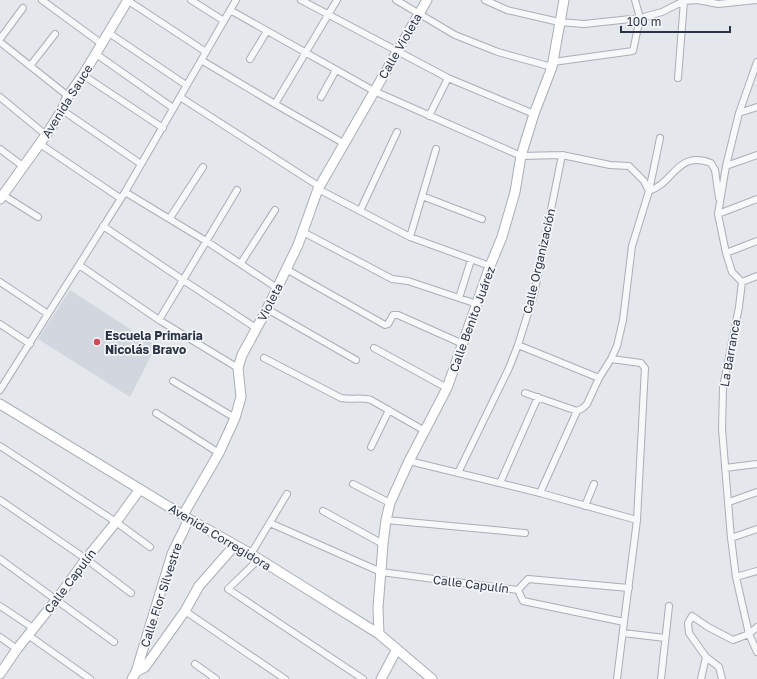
<svg xmlns="http://www.w3.org/2000/svg" width="757" height="679" viewBox="0 0 757 679" font-family="'Golos Text',sans-serif">
  <style>
    .built { fill: #d2d6de }
    .lines { fill: none; stroke-linecap: round; stroke-linejoin: round }
    .street-casing { stroke: #a9aeb7; stroke-width: 8 }
    .secondary-casing { stroke: #a9aeb7; stroke-width: 11 }
    .street { stroke: #f7f8fa; stroke-width: 6 }
    .secondary { stroke: #fff; stroke-width: 9 }
    .poi-dot { fill: #d1495b; stroke: #f4f6f9; stroke-width: 1.5 }
    .labels { text-anchor: middle; dominant-baseline: central; stroke-width: 3.5; stroke-linejoin: round; paint-order: stroke }
    .street-label { font-size: 12px; fill: #2b3445; stroke: #f4f6f9 }
    .poi-label { font-size: 12px; font-weight: bold; fill: #2b3445; stroke: #f4f6f9; text-anchor: start }
  </style>
  <rect width="100%" height="100%" fill="#e4e7ec"/>
  <path class="built" d="M70 290 156 346 130 397 38 339Z"/>
  <g class="lines">
    <defs>
      <path id="street" d="M42 0 102 44
        M127 0 206 52
        M191 0 224 21
        M301 0 448 78 534 114
        M396 0 455 35 498 52 552 67
        M485 0 507 10 559 22 584 24 640 18 662 12 684 1 698 0
        M698 0 718 4 757 0
        M230 10 374 91 521 156 562 155 610 165 629 166 644 181 649 191
        M109 33 186 85
        M0 39 23 8
        M0 42 68 96
        M96 54 173 108
        M250 59 267 31
        M201 60 275 104 345 144
        M553 62 633 51 640 18 635 0
        M757 62 739 113 726 166 718 214 726 253 732 272 742 282 739 307 723 387 722 429 731 538 736 577 749 634 757 652
        M30 66 55 34
        M83 75 163 128
        M678 78 684 1
        M0 97 46 135
        M180 97 320 187
        M321 97 336 70
        M275 104 337 0
        M62 110 141 164
        M739 113 757 107
        M429 116 448 78
        M40 144 120 198
        M0 149 24 167
        M726 166 757 155
        M318 189 410 237 490 266
        M649 191C674 183 677 150 711 163L715 170 719 198
        M125 192 206 241 277 288
        M3 195 38 217
        M422 196 482 219
        M360 211 397 132
        M718 214 757 199
        M170 218 203 167
        M103 226 183 280 256 328
        M303 232 392 279 408 281 477 304
        M410 237 436 149
        M726 253 757 241
        M241 263 275 210
        M79 265 159 320 238 368
        M286 269 385 325 388 324 393 315H398L463 344
        M0 282 48 314
        M742 282 757 276
        M459 298 471 260
        M267 309 356 360
        M159 320 237 190
        M0 324 30 344
        M518 345 599 378
        M374 348 447 388
        M264 358 341 398C351 400 362 397 371 400L425 431
        M611 359 641 363 645 368 637 520 624 622 617 679
        M173 381 235 418
        M0 390 125 192 236 0
        M525 393 577 411
        M577 411 583 408 587 404 599 378 611 359 617 346 623 320 632 246 649 191 660 138
        M156 413 219 453
        M0 446 116 522 150 547
        M371 447 389 410
        M409 461 540 493 637 520
        M725 468 757 464
        M458 473 509 368 518 345 534 294 562 155
        M500 483 538 397
        M353 484 390 503
        M540 493 577 411
        M0 500 86 559 131 593
        M729 502 757 492
        M585 506 594 484
        M323 511 383 544
        M386 520 525 533
        M270 523 381 572 518 590
        M731 538 757 529
        M251 554 287 494
        M0 559 114 642
        M259 559 228 589 363 679
        M736 577 757 571
        M518 590 528 579 629 588
        M518 590 523 601 624 622
        M0 606 33 628
        M185 611 285 679
        M623 633 665 638
        M28 635 90 679
        M0 637 17 649
        M195 664 216 679
        M661 679 669 606
        M701 679 706 657
        M722 679 719 667 706 657 689 633 688 623 692 616 708 627 733 640 749 634 757 627"/>
      <path id="secondary" d="M0 199 46 135 62 110 68 96 83 75 128 0
        M0 404 189 519 251 554 379 634 432 679
        M183 515 219 453 235 418 241 397 238 368 242 355 267 309 298 245 318 189 427 0
        M379 634 378 608 383 544 386 520 390 503 409 461 447 388 490 266 502 237 515 192 521 156 534 114 552 67 564 0
        M136 672 145 667 185 611 199 586 235 545
        M0 674 17 649 57 599 86 559 116 522 140 489
        M132 679 136 672 172 554 189 519
        M381 679 397 649"/>
    </defs>
    <use href="#street" class="street-casing"/>
    <use href="#secondary" class="secondary-casing"/>
    <use href="#street" class="street"/>
    <use href="#secondary" class="secondary"/>
  </g>
  <circle class="poi-dot" cx="97" cy="342" r="4"/>
  <g class="labels">
    <g class="street-label">
      <text transform="translate(400 46) rotate(-60)">Calle Violeta</text>
      <text transform="translate(67 101) rotate(-58)">Avenida Sauce</text>
      <text transform="translate(539 261) rotate(-77)">Calle Organización</text>
      <text transform="translate(270 302) rotate(-63)">Violeta</text>
      <text transform="translate(472 319) rotate(-70)">Calle Benito Juárez</text>
      <text transform="translate(730 353) rotate(-80)">La Barranca</text>
      <text transform="translate(220 537) rotate(31)">Avenida Corregidora</text>
      <text transform="translate(70 581) rotate(-53)">Calle Capulín</text>
      <text transform="translate(471 584) rotate(7)">Calle Capulín</text>
      <text transform="translate(161 595) rotate(-72)">Calle Flor Silvestre</text>
    </g>
    <g class="poi-label">
      <text x="105" y="335">Escuela Primaria<tspan x="105" dy="14">Nicolás Bravo</tspan></text>
    </g>
  </g>
  <path d="M621 26v6h109v-6" fill="none" stroke="#2b3445" stroke-width="2"/>
  <text x="627" y="26" font-size="12" fill="#2b3445" stroke="#f4f6f9" stroke-width="3" paint-order="stroke">100 m</text>
</svg>
